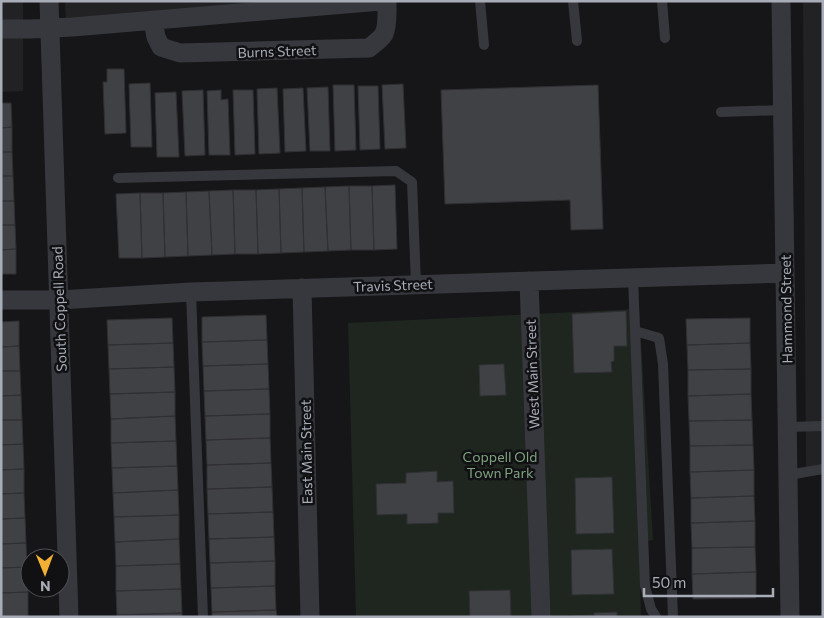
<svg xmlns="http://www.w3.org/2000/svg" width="824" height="618" viewBox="0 0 824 618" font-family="Commissioner,sans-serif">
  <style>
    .built { fill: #222225 }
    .green { fill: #1e261f }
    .building { fill: #404145; stroke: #303034 }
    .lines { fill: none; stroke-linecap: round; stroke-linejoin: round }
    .lane { stroke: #37383d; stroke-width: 10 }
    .street { stroke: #37383d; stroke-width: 19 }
    .labels { text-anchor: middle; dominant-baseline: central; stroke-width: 5; stroke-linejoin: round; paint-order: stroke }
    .street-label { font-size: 14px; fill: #a8adb8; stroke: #111113 }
    .park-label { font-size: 14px; fill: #7fa381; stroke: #111113 }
  </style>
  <rect width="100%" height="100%" fill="#161618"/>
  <path class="built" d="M1 1H23V91L1 92Z
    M65 1H266L66 25Z
    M803 1H823V471H806Z"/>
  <path class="green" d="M639 309 653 540 639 542 641 617H356L348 323Z"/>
  <path class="building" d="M107 69H124L126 133 105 134 103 82H107Z
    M150 83 152 147H131L129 84Z
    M403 84 406 148 385 149 382 85Z
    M333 85H354L356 150 335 151Z
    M598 85 603 229 571 230 570 200 445 204 441 90Z
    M358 86H378L380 149 360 150Z
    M328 87 330 151H310L307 88Z
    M277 88 280 153 259 154 257 89Z
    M303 88 306 151 285 152 283 89Z
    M203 90 205 155 185 156 182 91Z
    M221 90V100L228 99 230 155H209L207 91Z
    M233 90H253L255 154 235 155Z
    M176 92 179 157H157L155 93Z
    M1 103H11L12 127 1 128Z
    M12 127V152H1V128Z
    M1 152H12L13 176H1Z
    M1 176H13L14 201H1Z
    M395 185 397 249 374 250 372 186Z
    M349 186H372L374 250H351Z
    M349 186 351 250 328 251 325 187Z
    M325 187 328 251 304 252 302 188Z
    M302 188 304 252 281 253 279 189Z
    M279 189 281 253 258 254 256 190Z
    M233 190H256L258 254H235Z
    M233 190 235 254 212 255 209 191Z
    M209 191 212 255 188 256 186 192Z
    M186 192 188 256 165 257 163 193Z
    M140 193H163L165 257 142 258Z
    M140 193 142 258H119L116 194Z
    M1 201H14L15 225H1Z
    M1 225H15L16 249 1 250Z
    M16 249V274H1V250Z
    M626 311 627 346H614V361L611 362 612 372 574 373 572 314Z
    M266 315 267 340 202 342V317Z
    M172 318 173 343 108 345 107 320Z
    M750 318V343L687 345 686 319Z
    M19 321V346L1 347V322Z
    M267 340 268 364 203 366 202 342Z
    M173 343 174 367 109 369 108 345Z
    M750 343 751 369 688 370 687 345Z
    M19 346 20 371H1V347Z
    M268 364 269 389 204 391 203 366Z
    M504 364 506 395 480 396 479 365Z
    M174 367 175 392 110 394 109 369Z
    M751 369V394L688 396V370Z
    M1 371H20L21 395 1 396Z
    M269 389 270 414 205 416 204 391Z
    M175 392V416L111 419 110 394Z
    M751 394 752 420 689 421 688 396Z
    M21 395 22 420H1V396Z
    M270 414V438L206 440 205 416Z
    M175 416 176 441 111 443V419Z
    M1 420H22L23 444 1 445Z
    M752 420 753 445 690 446 689 421Z
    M270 438 271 463 207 465 206 440Z
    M176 441 177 466 112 468 111 443Z
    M23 444 24 469 1 470V445Z
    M753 445 754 470 690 472V446Z
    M271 463 272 487 207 489V465Z
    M177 466 178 490 113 493 112 468Z
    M24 469V493L1 494V470Z
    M754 470V496L691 498 690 472Z
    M437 471V482L453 481 454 513H438V523L407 524V514L377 515 376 484 406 483V473Z
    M612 477 614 533 576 534 575 478Z
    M272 487 273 512 208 514 207 489Z
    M178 490 179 515 114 517 113 493Z
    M24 493 25 518 1 519V494Z
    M754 496 755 521 691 523V498Z
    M273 512 274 537 209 539 208 514Z
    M179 515V539L115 542 114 517Z
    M25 518 26 543 1 544V519Z
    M755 521V547L692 548 691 523Z
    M274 537 275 561 210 563 209 539Z
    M179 539 180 564 116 566 115 542Z
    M26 543 27 567 1 568V544Z
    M755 547 756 572 692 574V548Z
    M612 549 614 594 572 595 571 550Z
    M275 561V586L211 588 210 563Z
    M180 564 181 589 116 591V566Z
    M27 567 28 592 1 593V568Z
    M756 572V598L693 599 692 574Z
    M275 586 276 610 212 612 211 588Z
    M181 589 182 613 117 615 116 591Z
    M510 590 511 617H470L469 591Z
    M28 592V616L1 617V593Z
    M276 610 277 617H212V612Z
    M617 612V617H594V613Z
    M182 613V617H117V615Z
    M594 615V617H573V616Z"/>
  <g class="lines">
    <path class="lane" d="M480 1 484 45
      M573 1 577 41
      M662 1 665 38
      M721 112 783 110
      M118 178 396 171 412 182 416 284
      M633 278 645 586 651 609 656 617
      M191 292 203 617
      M635 331 659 338 663 364 673 617
      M788 427 823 426
      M788 475 823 469"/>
    <path class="street" d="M49 1 69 617
      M781 1 790 617
      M153 21 156 37 161 47 180 53 369 48C374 44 381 39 384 34 388 26 387 10 387 1
      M1 29H30L73 27 381 1
      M529 281 541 617
      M302 288 310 617
      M1 300H59L191 292 785 273"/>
  </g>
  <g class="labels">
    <g class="street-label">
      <text transform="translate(277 51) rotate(-2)">Burns Street</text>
      <text transform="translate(393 285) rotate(-2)">Travis Street</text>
      <text transform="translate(59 309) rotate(-92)">South Coppell Road</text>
      <text transform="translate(786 309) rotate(-91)">Hammond Street</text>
      <text transform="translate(532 374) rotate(-92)">West Main Street</text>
      <text transform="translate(306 452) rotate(-91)">East Main Street</text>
    </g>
    <g class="park-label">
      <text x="500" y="456">Coppell Old<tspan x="500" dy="16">Town Park</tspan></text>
    </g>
  </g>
  <rect width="824" height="618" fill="none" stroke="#a8adb8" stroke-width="5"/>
  <g transform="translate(45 573) rotate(179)"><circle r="24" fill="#111113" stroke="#4d4f55"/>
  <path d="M0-4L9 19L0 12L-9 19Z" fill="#f2b134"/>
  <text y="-8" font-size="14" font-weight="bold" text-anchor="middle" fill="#a8adb8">N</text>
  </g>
  <path d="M644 588v8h129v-8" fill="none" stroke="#a8adb8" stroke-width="2.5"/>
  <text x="652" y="588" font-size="15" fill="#a8adb8" stroke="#111113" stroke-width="4" paint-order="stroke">50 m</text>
</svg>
